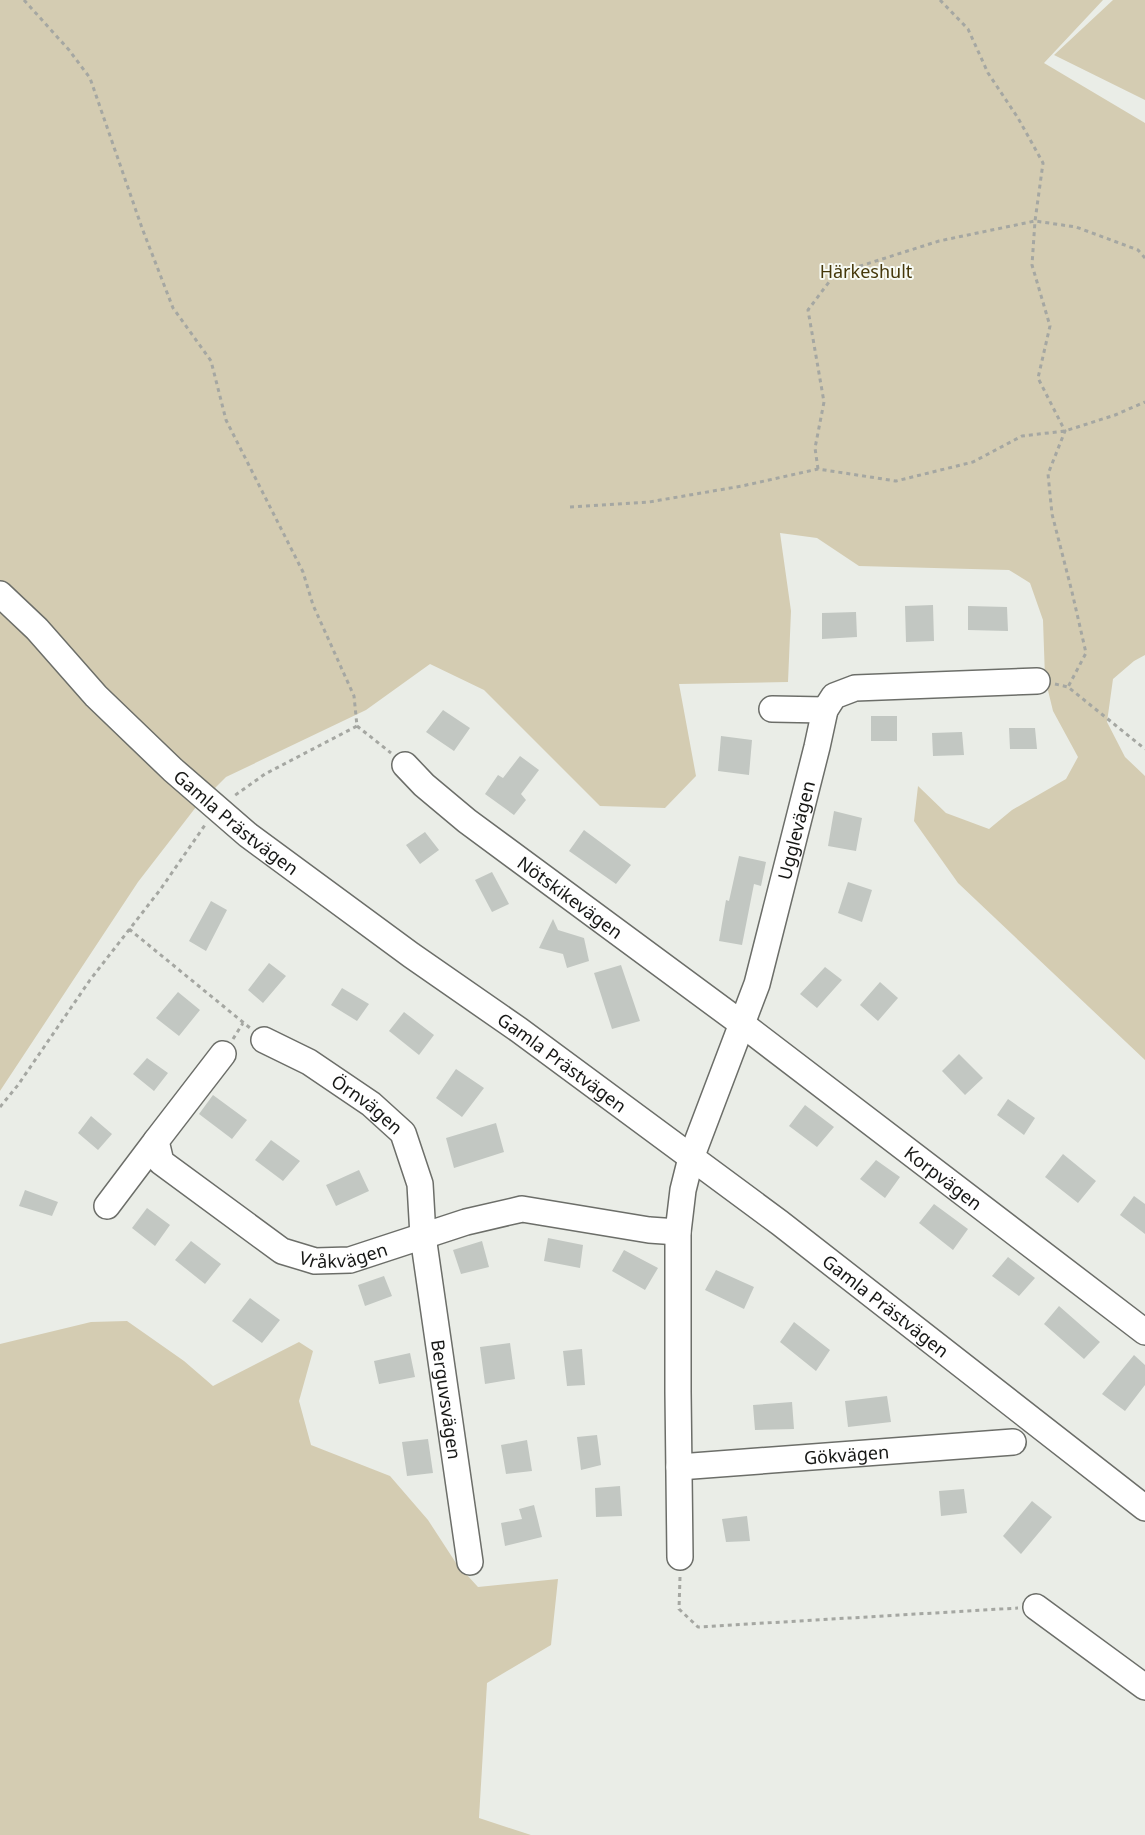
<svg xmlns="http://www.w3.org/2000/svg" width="1145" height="1835" viewBox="0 0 1145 1835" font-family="'Noto Sans',sans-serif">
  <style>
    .green { fill: #d4ccb2 }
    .building { fill: #c2c7c2 }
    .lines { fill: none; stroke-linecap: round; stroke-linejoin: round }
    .minor-casing { stroke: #6c6e69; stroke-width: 28 }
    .path { stroke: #a5a7a2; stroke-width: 3; stroke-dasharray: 4 4; stroke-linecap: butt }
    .minor { stroke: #fff; stroke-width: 25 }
    .labels { text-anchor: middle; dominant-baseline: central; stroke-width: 4; stroke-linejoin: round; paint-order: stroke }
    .park-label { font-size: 18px; fill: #45380a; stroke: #f7faf4 }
    .street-label { font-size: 18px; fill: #161715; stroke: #f7faf4 }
  </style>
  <rect width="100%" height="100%" fill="#eaede7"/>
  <path class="green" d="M0 0H1103L1044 63 1145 123V655L1134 661 1113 679 1107 722 1125 757 1145 776V1060L958 883 914 821 918 786 946 813 989 829 1012 810 1066 779 1078 757 1053 711 1045 678 1043 620 1030 583 1009 570 859 566 817 538 780 533 791 611 788 682 679 684 696 776 665 808 600 806 484 690 430 664 366 710 226 777 196 807 138 882 0 1091Z
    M1113 0H1145V100L1054 55Z
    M127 1321 184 1361 213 1386 299 1342 313 1351 299 1401 311 1445 390 1476 428 1520 456 1563 478 1587 558 1579 551 1645 487 1683 479 1818 531 1835H0V1344L91 1322Z"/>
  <path class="building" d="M933 605 934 641 906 642 905 606Z
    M968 606 1007 607 1008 631 968 630Z
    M856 612 857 637 822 639V613Z
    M443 710 470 728 454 751 426 732Z
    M871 716H897V741H871Z
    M1009 728H1035L1037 749H1010Z
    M962 732 964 755 933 756 932 733Z
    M721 736 752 740 749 775 718 771Z
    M520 756 539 770 521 794 526 800 514 815 485 794 498 775 503 778Z
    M834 811 862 818 856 851 828 846Z
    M584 830 631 865 616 884 569 851Z
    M425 832 439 850 420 864 406 845Z
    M739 856 766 862 761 886 754 884 742 945 719 941 726 900 729 901Z
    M492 872 509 904 492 912 475 880Z
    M848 882 872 890 862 922 838 913Z
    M211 901 227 910 206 951 189 941Z
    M553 919 558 930 584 938 589 961 567 968 563 954 539 948Z
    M269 963 286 976 263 1003 248 990Z
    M621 965 640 1021 612 1029 594 973Z
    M825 967 842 980 817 1008 800 994Z
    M880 982 898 998 878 1021 860 1005Z
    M342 988 369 1004 357 1021 331 1005Z
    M178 992 200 1010 179 1036 156 1018Z
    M404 1012 434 1035 419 1055 389 1031Z
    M959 1054 983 1078 965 1095 942 1071Z
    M147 1058 168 1073 154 1091 133 1074Z
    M456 1069 484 1088 462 1117 436 1098Z
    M213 1095 247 1120 232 1139 199 1114Z
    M1008 1099 1035 1118 1024 1135 997 1115Z
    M805 1105 834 1127 817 1147 789 1126Z
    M91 1116 112 1134 98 1150 78 1133Z
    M496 1123 504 1152 454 1168 446 1138Z
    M271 1140 300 1161 283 1181 255 1160Z
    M1063 1154 1096 1181 1078 1203 1045 1177Z
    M876 1160 900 1177 885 1198 860 1179Z
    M359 1170 369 1191 336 1206 326 1185Z
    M25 1190 58 1202 52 1216 19 1206Z
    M1134 1196 1145 1204V1234L1120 1215Z
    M934 1204 968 1229 953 1250 919 1223Z
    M147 1208 170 1225 155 1246 132 1228Z
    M548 1238 583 1245 580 1268 544 1261Z
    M191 1241 221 1264 205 1284 175 1260Z
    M482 1241 489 1267 461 1274 453 1250Z
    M624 1250 658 1268 645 1290 612 1271Z
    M1008 1257 1035 1278 1019 1296 992 1276Z
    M716 1270 754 1287 744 1309 705 1290Z
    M384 1276 392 1296 365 1306 358 1285Z
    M250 1298 280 1320 262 1343 232 1321Z
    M1059 1306 1100 1342 1084 1359 1044 1324Z
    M794 1322 830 1350 816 1371 780 1342Z
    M510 1343 515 1379 485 1384 480 1347Z
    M582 1349 585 1385 567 1386 563 1351Z
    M410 1353 415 1377 379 1384 374 1361Z
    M1134 1355 1145 1365V1385L1125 1411 1102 1394Z
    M887 1396 891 1422 848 1427 845 1401Z
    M792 1402 794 1429 755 1430 753 1405Z
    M597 1435 601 1465 581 1470 577 1437Z
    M428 1439 433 1473 407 1476 402 1442Z
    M527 1440 532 1471 506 1474 501 1445Z
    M620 1486 622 1516 596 1517 595 1488Z
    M964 1489 967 1513 941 1516 939 1491Z
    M1032 1501 1052 1517 1021 1554 1003 1536Z
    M534 1505 542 1537 505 1546 501 1523 522 1519 519 1509Z
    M747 1516 750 1541 726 1542 722 1519Z"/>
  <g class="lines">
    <defs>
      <g id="minor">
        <path id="s1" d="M0 594 37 629 96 696 173 770 248 835 411 955 519 1030 780 1223 1145 1508"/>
        <path d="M772 709 825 710"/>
        <path id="s2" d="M405 765 424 785 467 821 742 1024 1145 1332"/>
        <path id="s3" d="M264 1040 309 1062 371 1104 403 1133 420 1184 423 1236 470 1562"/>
        <path id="s4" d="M223 1054 156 1141 161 1162 282 1251 315 1261 350 1260 466 1222 522 1209 649 1230 678 1232"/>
        <path d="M107 1206 156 1141"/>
        <path id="s5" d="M679 1467 1013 1442"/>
        <path id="s6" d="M680 1557 678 1392V1232L683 1190 691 1158 757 984 817 747 825 710 834 696 855 688 1037 681"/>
        <path d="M1036 1607 1145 1687"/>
      </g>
    </defs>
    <use href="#minor" class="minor-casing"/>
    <path class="path" d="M24 0 69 50 90 78 142 228 173 308 211 361 226 420 303 572 313 605 354 696 357 726 265 774 234 796
      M940 0 968 29 988 73 1018 118 1043 163 1035 221 1032 265 1050 326 1038 378 1065 431 1048 474 1052 514 1072 592 1086 653 1068 687
      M818 469 815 448 824 402 808 310 835 274 939 241 1035 221 1076 227 1138 250 1145 258
      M570 507 649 502 742 486 818 469 896 481 973 462 1022 436 1065 431 1115 415 1145 402
      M1055 684 1068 687 1145 749
      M357 726 391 753
      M129 929 250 1028
      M233 1039 243 1023
      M0 1107 18 1085 90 980 160 890 205 825
      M680 1577 679 1609 698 1627 1018 1608"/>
    <use href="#minor" class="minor"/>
  </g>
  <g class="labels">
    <g class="park-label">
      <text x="866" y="271">Härkeshult</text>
    </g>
    <g class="street-label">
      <text stroke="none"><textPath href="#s1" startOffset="329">Gamla Prästvägen</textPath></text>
      <text stroke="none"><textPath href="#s6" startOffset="745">Ugglevägen</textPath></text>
      <text stroke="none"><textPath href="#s2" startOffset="212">Nötskikevägen</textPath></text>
      <text stroke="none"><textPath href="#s1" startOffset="734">Gamla Prästvägen</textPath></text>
      <text stroke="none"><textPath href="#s3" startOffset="122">Örnvägen</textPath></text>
      <text stroke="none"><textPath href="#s2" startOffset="679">Korpvägen</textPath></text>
      <text stroke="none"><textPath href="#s4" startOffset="345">Vråkvägen</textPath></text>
      <text stroke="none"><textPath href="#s1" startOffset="1139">Gamla Prästvägen</textPath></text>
      <text stroke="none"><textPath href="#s3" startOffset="439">Berguvsvägen</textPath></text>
      <text stroke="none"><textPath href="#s5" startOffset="168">Gökvägen</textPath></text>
    </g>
  </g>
</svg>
